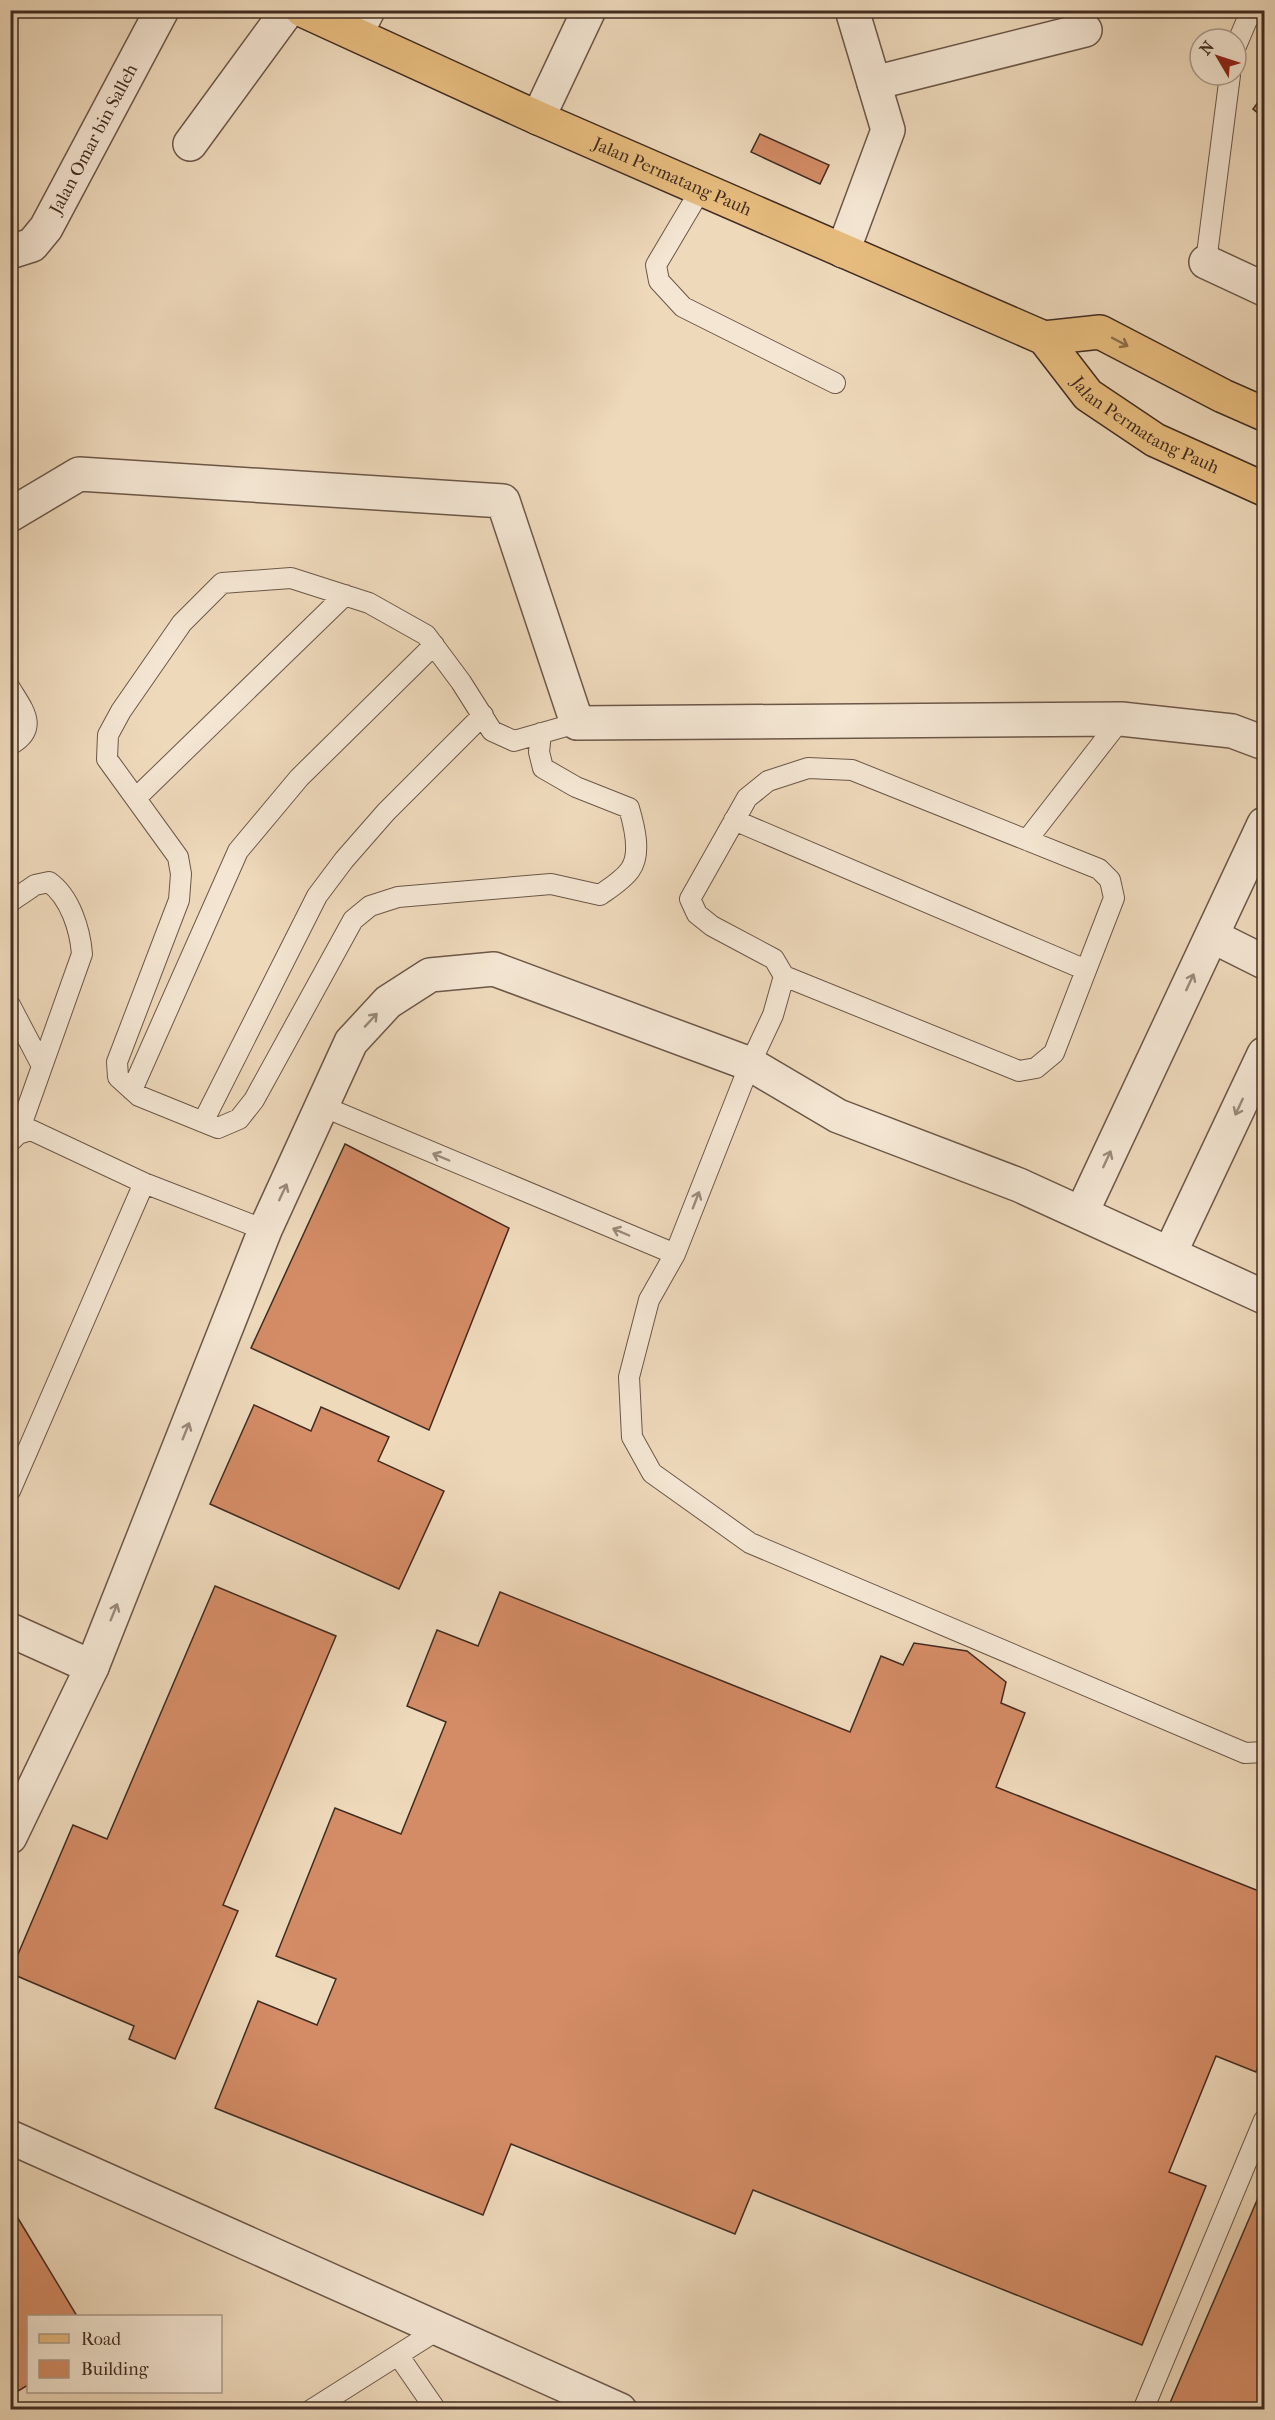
<svg xmlns="http://www.w3.org/2000/svg" width="1275" height="2420" viewBox="0 0 1275 2420" font-family="'IM FELL French Canon',serif">
  <style>
    .building { fill: #d48c66; stroke: #412c21; stroke-width: 1.5 }
    .lines { fill: none; stroke-linecap: round; stroke-linejoin: round }
    .service-casing { stroke: #6c5748; stroke-width: 22 }
    .minor-casing { stroke: #6c5748; stroke-width: 36 }
    .primary-casing { stroke: #412c21; stroke-width: 36 }
    .service { stroke: #f4e6d3; stroke-width: 20 }
    .minor { stroke: #f4e6d3; stroke-width: 33 }
    .primary { stroke: #e7bc7e; stroke-width: 33 }
    .oneway { stroke: #8c6d4b }
    .oneway2 { stroke: #9a897a }
    .labels { text-anchor: middle; dominant-baseline: central; stroke-width: 4.5; stroke-linejoin: round; paint-order: stroke }
    .street-label { font-size: 18px; fill: #412c21; stroke: #f4e6d3 }
  </style>
  <rect width="100%" height="100%" fill="#eed9bb"/>
  <filter id="stains"><feTurbulence type="fractalNoise" baseFrequency=".00333" numOctaves="4"/><feColorMatrix values="0 0 0 0 .2 0 0 0 0 .09 0 0 0 0 .02 0 0 0 .5 -.17"/></filter>
  <radialGradient id="worn" r=".72"><stop offset=".6" stop-color="#630" stop-opacity="0"/><stop offset="1" stop-color="#630" stop-opacity=".3"/></radialGradient>
  <path class="building" d="M1264 94V118L1253 109Z
    M760 134 829 165 820 184 751 152Z
    M345 1144 509 1228 429 1430 251 1348Z
    M254 1405 311 1431 321 1407 389 1437 378 1461 444 1491 399 1589 210 1504Z
    M215 1586 336 1636 223 1905 238 1911 175 2059 129 2039 134 2026 10 1973 73 1825 107 1839Z
    M500 1592 850 1732 881 1656 903 1665 914 1643 967 1651 1006 1682 1001 1703 1025 1713 996 1787 1264 1893V2050L1256 2072 1216 2056 1169 2172 1206 2186 1142 2345 753 2190 735 2234 511 2144 483 2215 215 2108 258 2001 317 2025 336 1979 276 1956 335 1808 401 1834 446 1722 407 1706 437 1630 478 1646Z
    M1264 2184V2410H1167Z
    M10 2205 77 2316H28V2385L10 2396Z"/>
  <g class="lines">
    <defs>
      <path id="service" d="M1236 46 1247 20 1256 10
        M701 189 656 265 659 281 683 307 835 383
        M1206 262 1230 75
        M10 688C23 710 40 728 10 745
        M541 733 539 752 543 768 576 787 629 808C634 825 642 854 630 870 623 880 610 888 600 895L551 884 398 897 370 906 353 920 254 1100 239 1119 218 1128 139 1096 118 1077 117 1062 179 900 181 874 178 857 107 759 108 735 121 711 182 623 222 583 291 578 369 603 426 635 461 682 492 731 514 741 577 723
        M808 768 852 770 1099 869 1110 880 1114 898 1054 1053 1036 1068 1019 1071 784 976 774 959 712 926 697 914 690 899 747 798 768 781Z
        M136 798 345 595
        M734 820 1086 970
        M1027 840 1121 719
        M10 902 35 885 49 882C70 897 80 929 82 954L18 1134
        M784 976 773 1015 750 1064 675 1254 649 1300 629 1377 632 1437 652 1473 750 1543 1245 1753 1264 1752
        M10 1005 42 1066
        M132 1090 238 851 299 778 434 645
        M322 1106 675 1254
        M203 1122 317 896 344 860 386 812 483 715
        M10 1142 18 1134 31 1130 144 1183 265 1230
        M10 1491 144 1183
        M398 2355 436 2410
        M311 2410 439 2329
        M1143 2410 1264 2120"/>
      <g id="minor">
        <path d="M356 34 368 10"/>
        <path d="M874 83 1085 30"/>
        <path d="M538 118 589 10"/>
        <path d="M190 144 288 10"/>
        <path d="M843 251 888 130 852 10"/>
        <path id="s1" d="M10 252 32 245 46 228 162 10"/>
        <path d="M1206 262 1264 289"/>
        <path d="M10 515 79 474 503 501 577 723 1121 719 1232 731 1264 743"/>
        <path d="M1212 936 1264 962"/>
        <path d="M1082 1212 1264 824"/>
        <path d="M1170 1253 1264 1054"/>
        <path d="M10 1630 92 1667"/>
        <path d="M10 1837 92 1667 265 1230 351 1042 388 1002 430 975 494 969 750 1064 838 1116 1019 1185 1264 1297"/>
        <path d="M10 2137 620 2410"/>
      </g>
      <g id="primary">
        <path id="s2" d="M302 10 538 118 1044 338 1088 395 1155 440 1264 489"/>
        <path d="M1044 338 1100 332 1223 396 1264 414"/>
      </g>
    </defs>
    <use href="#service" class="service-casing"/>
    <use href="#minor" class="minor-casing"/>
    <use href="#primary" class="primary-casing"/>
    <use href="#service" class="service"/>
    <use href="#minor" class="minor"/>
    <use href="#primary" class="primary"/>
  </g>
  <defs><path id="oneway-shaft" d="M-6 0H5M1.5-3L5.5 0L1.5 3" fill="none" stroke-width="1.6" stroke-linecap="round" stroke-linejoin="round" transform="scale(1.5)"/></defs>
  <use class="oneway" href="#oneway-shaft" transform="translate(1120 342) rotate(28)"/>
  <g class="oneway2">
    <use href="#oneway-shaft" transform="translate(1190 982) rotate(-65)"/>
    <use href="#oneway-shaft" transform="translate(371 1020) rotate(-47)"/>
    <use href="#oneway-shaft" transform="translate(1239 1107) rotate(115)"/>
    <use href="#oneway-shaft" transform="translate(441 1157) rotate(-157)"/>
    <use href="#oneway-shaft" transform="translate(1107 1159) rotate(-65)"/>
    <use href="#oneway-shaft" transform="translate(283 1192) rotate(-65)"/>
    <use href="#oneway-shaft" transform="translate(696 1200) rotate(-69)"/>
    <use href="#oneway-shaft" transform="translate(621 1232) rotate(-157)"/>
    <use href="#oneway-shaft" transform="translate(186 1431) rotate(-68)"/>
    <use href="#oneway-shaft" transform="translate(114 1612) rotate(-68)"/>
  </g>
  <g class="labels">
    <g class="street-label">
      <text stroke="none"><textPath href="#s1" startOffset="146">Jalan Omar bin Salleh</textPath></text>
      <text stroke="none"><textPath href="#s2" startOffset="406">Jalan Permatang Pauh</textPath></text>
      <text stroke="none"><textPath href="#s2" startOffset="948">Jalan Permatang Pauh</textPath></text>
    </g>
  </g>
  <rect width="1275" height="2420" fill="none" stroke="#eed9bb" stroke-width="36"/>
  <rect x="12" y="12" width="1251" height="2396" fill="none" stroke="#412c21" stroke-width="3"/>
  <rect x="18" y="18" width="1239" height="2384" fill="none" stroke="#412c21" stroke-width="1.5"/>
  <rect x="27" y="2315" width="195" height="78" fill="#f4e6d3" stroke="#ac9c8c" stroke-width="1.5"/>
  <rect x="39" y="2334" width="30" height="9" fill="#e7bc7e" stroke="#ac9c8c" stroke-width="1.5"/>
  <text x="81" y="2345" font-size="18" fill="#412c21">Road</text>
  <rect x="39" y="2360" width="30" height="18" fill="#d48c66" stroke="#ac9c8c" stroke-width="1.5"/>
  <text x="81" y="2375" font-size="18" fill="#412c21">Building</text>
  <g transform="translate(1218 57) rotate(309)"><circle r="28" fill="#f4e6d3" stroke="#ac9c8c" stroke-width="1.5"/>
  <path d="M0-4.5L10 22L0 15L-10 22Z" fill="#8f2418"/>
  <text y="-9" font-size="16" font-weight="bold" text-anchor="middle" fill="#412c21">N</text>
  </g>
  <rect width="100%" height="100%" filter="url(#stains)"/>
  <rect width="100%" height="100%" fill="url(#worn)"/>
</svg>
